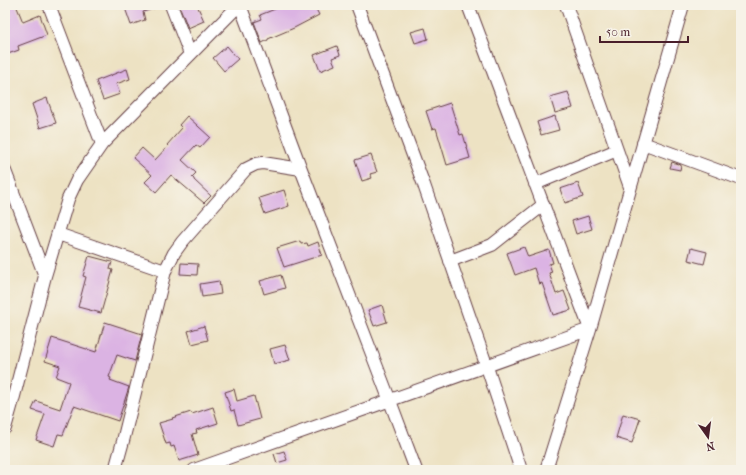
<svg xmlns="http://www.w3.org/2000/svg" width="746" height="475" viewBox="0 0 746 475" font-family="'IM FELL French Canon',serif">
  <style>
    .building { fill: #dbb3e3 }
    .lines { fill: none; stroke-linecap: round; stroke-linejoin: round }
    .minor-casing { stroke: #623c42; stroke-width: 14 }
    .minor { stroke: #fff; stroke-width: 12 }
  </style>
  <rect width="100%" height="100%" fill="#f7f3e8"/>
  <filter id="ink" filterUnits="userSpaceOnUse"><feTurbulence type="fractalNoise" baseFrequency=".025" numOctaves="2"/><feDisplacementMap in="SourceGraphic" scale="8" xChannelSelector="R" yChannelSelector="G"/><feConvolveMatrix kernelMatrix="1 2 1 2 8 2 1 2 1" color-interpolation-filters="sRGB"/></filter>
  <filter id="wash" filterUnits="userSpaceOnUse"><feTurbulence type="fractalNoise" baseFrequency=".012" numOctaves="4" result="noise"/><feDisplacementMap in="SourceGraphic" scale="16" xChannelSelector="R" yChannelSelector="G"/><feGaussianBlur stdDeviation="0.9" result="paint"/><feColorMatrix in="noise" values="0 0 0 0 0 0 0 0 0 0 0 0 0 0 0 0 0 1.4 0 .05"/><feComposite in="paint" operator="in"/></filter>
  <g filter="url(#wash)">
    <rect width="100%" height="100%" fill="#ede2c3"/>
    <g id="blocks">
      <path class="building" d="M5 5H16L23 22 40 15 47 35 18 46 19 50 5 55Z
        M124 5H159V7L143 12 145 20 131 25Z
        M179 5H197L204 21 188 28Z
        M285 5H314L319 15 294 28 268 39V40L262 43 254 22 262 19 260 15Z
        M425 28 428 39 415 43 411 32Z
        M227 46 238 59 224 71 213 58Z
        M337 46 340 55 332 58 335 65 320 71 314 55Z
        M127 69 130 79 116 84 120 94 103 100 96 81Z
        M568 92 573 108 555 113 550 97Z
        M47 98 56 123 40 128 32 104Z
        M450 103 460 135 463 134 470 158 447 165 436 128 432 129 426 111Z
        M187 116 210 137 200 148 196 145 182 160 196 173 192 177 194 179V180L211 196 204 203 171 175 156 192 145 182 152 175 133 158 142 148 155 160 168 146 167 145 182 128 179 125Z
        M555 116 559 130 541 135 537 122Z
        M371 155 377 172 370 174 372 178 362 181 355 160Z
        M672 162 681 165 680 170 670 168Z
        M578 183 583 197 565 203 560 189Z
        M284 190 289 206 265 214 259 198Z
        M588 216 592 229 576 234 572 221Z
        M300 241 301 244 307 243 308 246 318 242 322 255 284 267 277 248Z
        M524 247 528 257 549 250 553 263 549 264 552 272 549 273 556 294 564 291 571 310 553 315 542 283 539 284 534 268 515 275 507 253Z
        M691 248 707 252 704 264 688 260Z
        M89 256 112 262 110 269 113 270 101 313 78 307 86 277 83 276Z
        M181 263 198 264 197 275 180 274Z
        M281 275 285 288 264 294 260 281Z
        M219 281 221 294 202 297 200 284Z
        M382 305 387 322 374 326 368 310Z
        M105 322 142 334 135 361 117 355 109 377 111 378 110 380 129 387 118 421 74 406 63 435 58 434 54 446 36 440 45 414 32 410 36 401 60 409 69 382 56 377 60 366 45 361 52 338 96 352Z
        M204 326 208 340 192 344 188 331Z
        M285 345 290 360 274 364 270 349Z
        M234 389 237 401 254 396 260 419 238 425 234 410 231 411 225 392Z
        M213 407 218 423 196 430 197 433 192 434 198 455 179 461 174 446 171 447 170 443 166 444 159 423 173 419 172 418 191 412 192 414Z
        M623 414 640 419 632 443 616 438Z
        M284 451 287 460 277 463 274 454Z"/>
    </g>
  </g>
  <g filter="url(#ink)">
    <use href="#blocks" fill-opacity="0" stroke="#623c42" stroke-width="1"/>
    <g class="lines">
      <defs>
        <path id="minor" d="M49 5 102 144
          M171 5 190 54
          M240 5 301 169 390 401 416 470
          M357 5 424 185 487 367 521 470
          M468 5 590 329
          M566 5 630 187
          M643 143 741 179
          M5 171 45 276
          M535 184 617 150
          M58 234 165 271
          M450 261 492 245 543 205
          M5 428 13 400 45 276 68 199 77 180 102 144 239 5
          M115 470 123 441 165 271 174 253 182 242 246 169 256 164 263 163 301 169
          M194 470 590 329
          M546 470 590 329 683 5"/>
      </defs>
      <use href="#minor" class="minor-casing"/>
      <use href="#minor" class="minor"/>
    </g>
  </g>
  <rect width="746" height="475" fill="none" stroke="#f7f3e8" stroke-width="20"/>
  <g transform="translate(708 437) rotate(166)" stroke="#f7f3e8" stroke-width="3" paint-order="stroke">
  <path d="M0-3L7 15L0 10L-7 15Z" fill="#4a1f2b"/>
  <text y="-6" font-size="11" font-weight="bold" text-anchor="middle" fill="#4a1f2b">N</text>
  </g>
  <path d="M600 36v6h88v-6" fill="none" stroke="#4a1f2b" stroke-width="2"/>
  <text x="606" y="36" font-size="12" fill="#4a1f2b" stroke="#f7f3e8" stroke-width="3" paint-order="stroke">50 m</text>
</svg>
